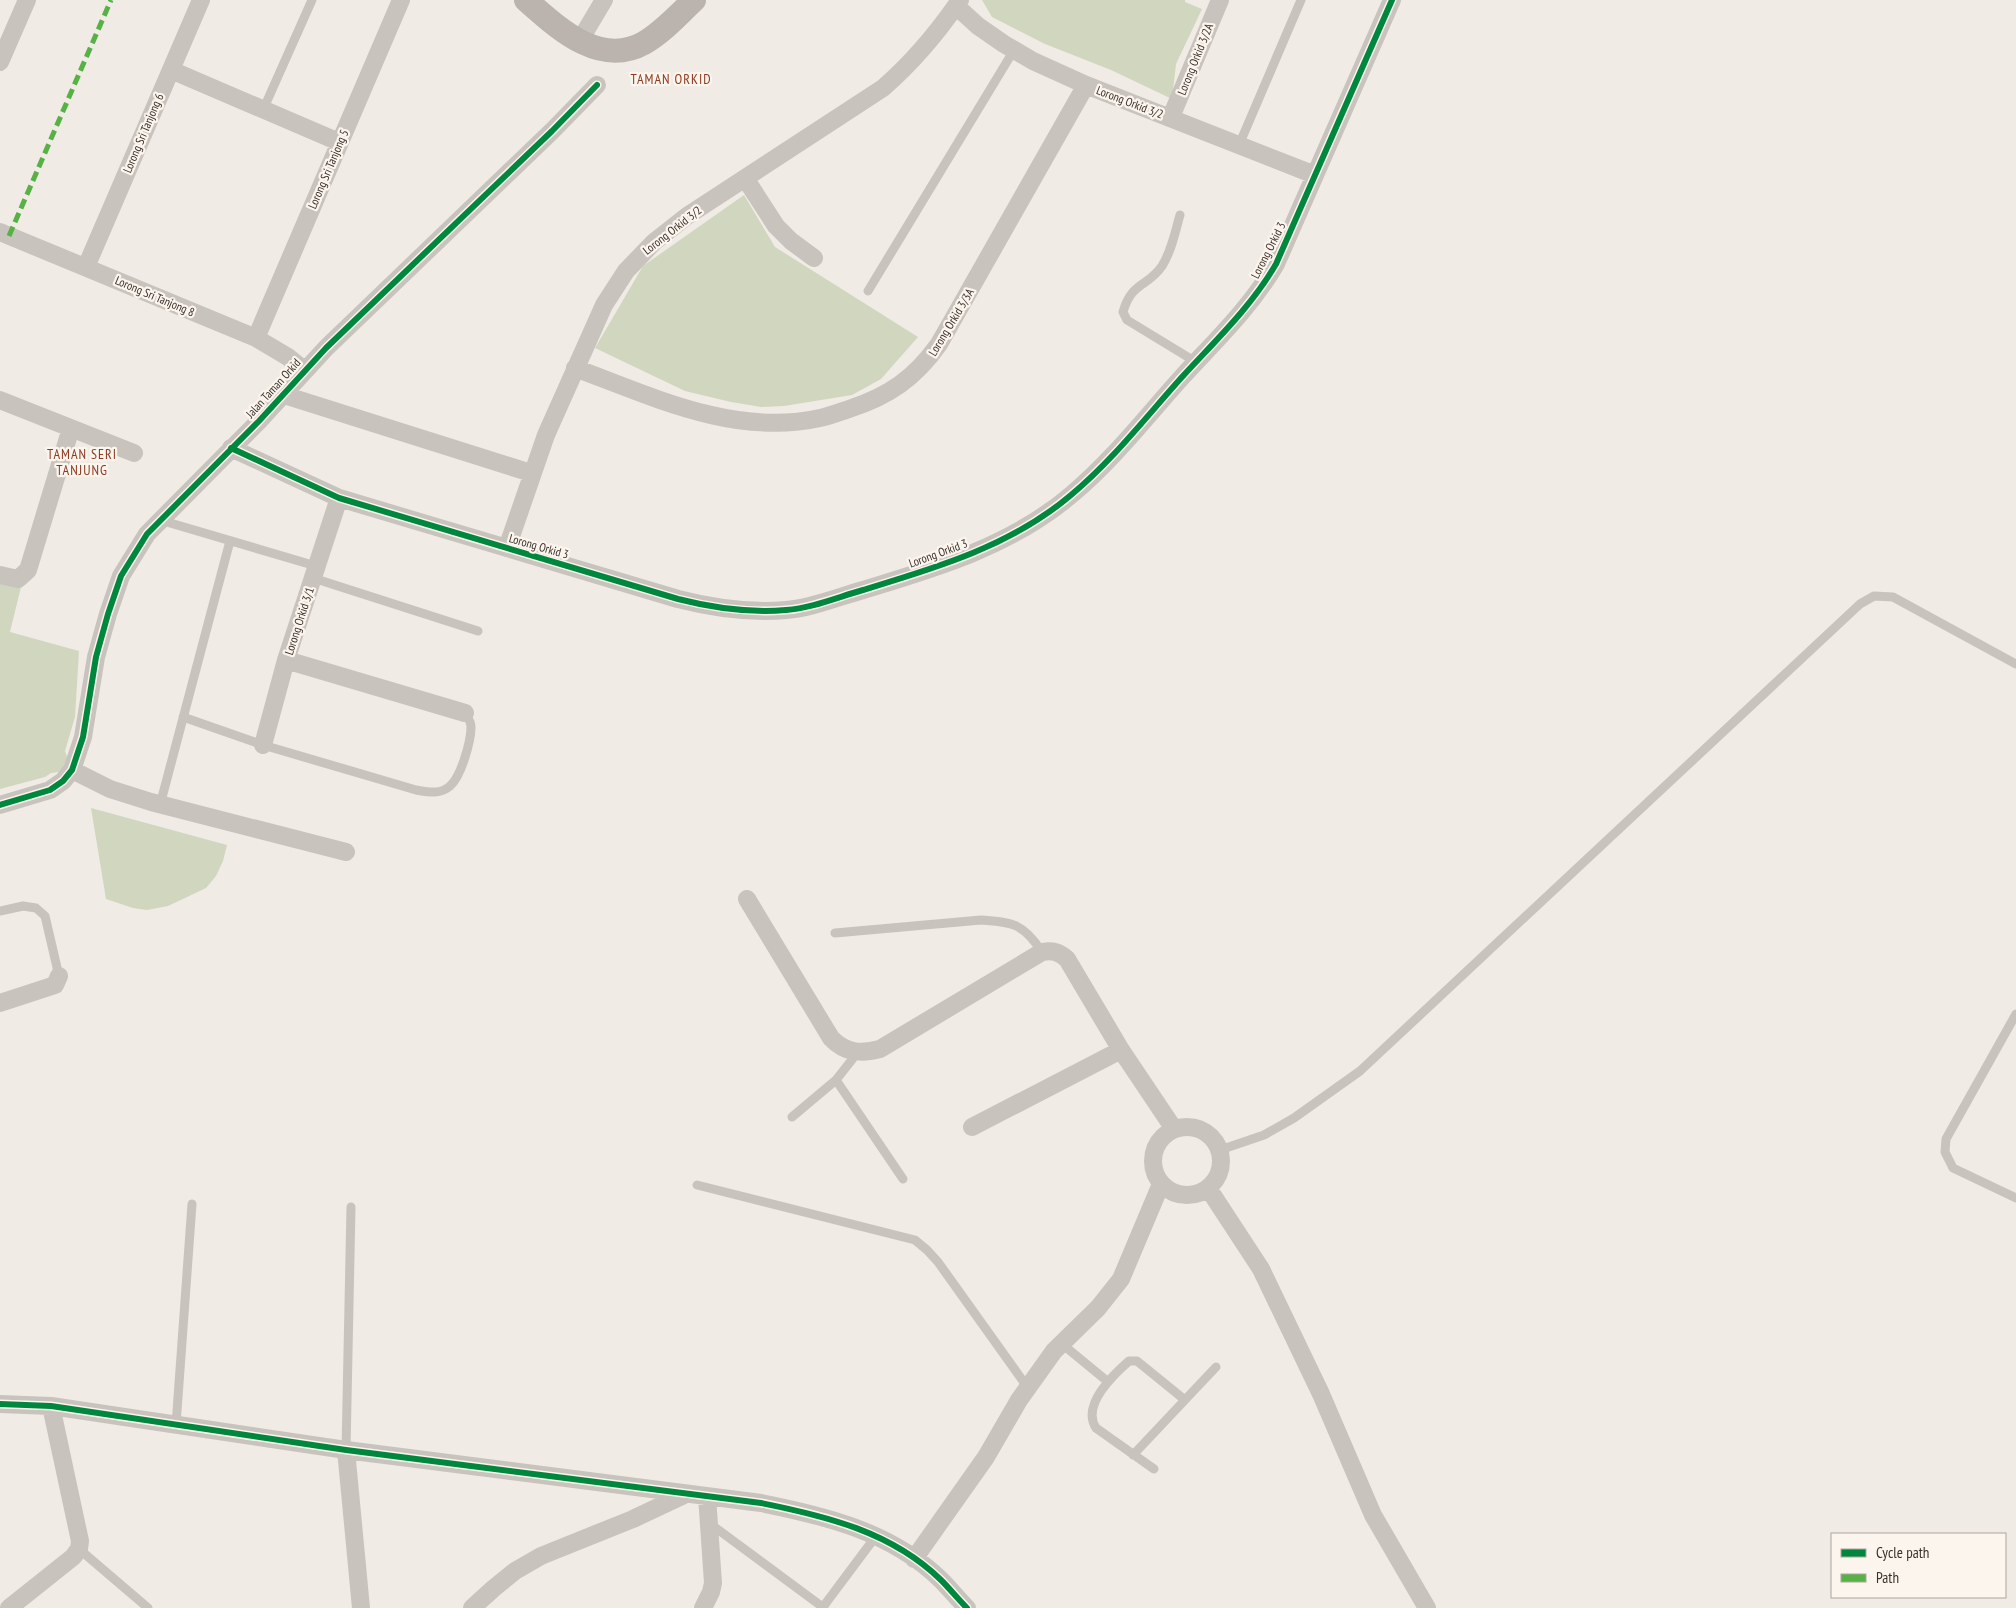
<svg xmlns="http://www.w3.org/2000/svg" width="2016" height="1608" viewBox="0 0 2016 1608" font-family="'PT Sans Narrow',sans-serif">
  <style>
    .green { fill: #d1d6bf }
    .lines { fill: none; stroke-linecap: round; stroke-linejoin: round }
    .lane { stroke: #c9c3be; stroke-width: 9 }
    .street { stroke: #c9c3be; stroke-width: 18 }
    .secondary { stroke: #bab3ae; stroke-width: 24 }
    .quiet { stroke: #57b246; stroke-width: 5; stroke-dasharray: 10 5; stroke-linecap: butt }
    .cycleway-casing { stroke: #fbf5ee; stroke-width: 9 }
    .cycleway { stroke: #00873e; stroke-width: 6 }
    .labels { text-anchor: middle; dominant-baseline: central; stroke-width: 4.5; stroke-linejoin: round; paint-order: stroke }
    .street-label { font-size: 12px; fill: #3b302b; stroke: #fbf5ee }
    .neighbourhood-label { font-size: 14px; letter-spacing: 1px; fill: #8c3b22; stroke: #fbf5ee }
  </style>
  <rect width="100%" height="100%" fill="#f0ebe5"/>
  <path class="green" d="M982 0H1185V2L1202 9 1176 64 1172 99 1111 70 1045 44 992 17Z
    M744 195 775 247 918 337 881 379 852 395 784 406 761 407 731 402 685 391 595 348 643 266Z
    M0 581 21 587 10 632 79 651 75 717 65 751 72 770 51 773 45 777 0 789Z
    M91 808 227 845 223 861 216 876 206 888 168 906 147 910 133 908 106 899Z"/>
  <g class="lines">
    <path class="lane" d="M263 110 312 0
      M1239 145 1301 0
      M1180 215C1175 232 1172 250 1162 266 1148 287 1132 281 1123 312L1127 320 1196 362
      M868 291 1014 50
      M160 520 316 566
      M313 578 478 631
      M183 717 263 745 416 790C428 792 440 795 450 786 461 777 471 741 471 727 471 721 468 718 465 713
      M160 805 230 541
      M0 911 23 906 36 908 45 916 59 976
      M835 933 981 920C1013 922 1024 924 1042 952
      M2016 1014 1946 1139 1945 1152 1953 1168 2016 1198
      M836 1080 903 1179
      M792 1117 836 1080 858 1052
      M1220 1150 1264 1135 1294 1118 1360 1071 1860 604 1874 596 1893 597 2016 664
      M697 1185 915 1240 927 1250 938 1262 1028 1388
      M1062 1344 1107 1381
      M176 1425 192 1204
      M346 1450 351 1207
      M1133 1455 1216 1367
      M1154 1469 1096 1428C1081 1405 1113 1375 1129 1361H1137L1185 1400
      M709 1523 824 1608
      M79 1549 148 1608
      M823 1607 876 1536"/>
    <path class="street" d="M956 6 978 26 1004 44 1033 61 1086 85 1315 175
      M579 42 604 0
      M0 62 27 0
      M171 70 339 142
      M1171 117 1220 0
      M745 178 776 226 791 241 814 258
      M0 232 256 338 288 357 304 370
      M86 267 201 0
      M256 338 401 0
      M575 368C653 397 736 437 820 418 830 416 840 412 849 409 889 396 915 378 939 344L1086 85
      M284 395 531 473
      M0 400 134 453
      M231 448 339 498 678 599C713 608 750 613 786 610 812 608 838 597 863 590 936 568 1011 546 1071 495 1112 461 1146 417 1182 377 1215 341 1251 307 1276 264L1392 0
      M507 548 546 435 604 305 626 271 654 242 687 216 883 88C913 62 938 32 960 0
      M0 575 18 579 28 570 71 428
      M286 660 465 713
      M263 745 286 660 339 498
      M72 770 110 789 151 802 346 852
      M0 805 50 790 63 781 72 770 83 737 96 657 108 614 121 576 147 534 259 421 326 348 552 131 597 85
      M747 899 831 1038C845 1053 861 1054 880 1049L1042 952C1053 950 1059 952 1067 959L1121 1050 1174 1129
      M0 1003 55 985 59 976
      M1153 1161a34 34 0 1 1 68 0a34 34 0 1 1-68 0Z
      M972 1127 1121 1050
      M1208 1188 1261 1269 1321 1394 1373 1515 1427 1608
      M0 1404 51 1406 346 1450 761 1503C826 1516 892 1532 941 1580 950 1589 958 1599 967 1608
      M346 1450 361 1608
      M914 1559 986 1457 1019 1400 1054 1351 1098 1308 1121 1279 1161 1184
      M9 1608 73 1557 79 1549 80 1541 51 1406
      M472 1608 494 1588 515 1571 541 1556 633 1519 686 1494
      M703 1608 711 1592 713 1583 707 1496"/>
    <path class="secondary" d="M526 0C557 27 599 68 644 43 663 32 678 15 694 0"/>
    <path class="quiet" d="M9 236 111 0"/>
    <defs>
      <path id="cycleway" d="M231 448 339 498 678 599C713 608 750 613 786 610 812 608 838 597 863 590 936 568 1011 546 1071 495 1112 461 1146 417 1182 377 1215 341 1251 307 1276 264L1392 0
        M0 805 50 790 63 781 72 770 83 737 96 657 108 614 121 576 147 534 259 421 326 348 552 131 597 85
        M0 1404 51 1406 346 1450 761 1503C826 1516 892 1532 941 1580 950 1589 958 1599 967 1608"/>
    </defs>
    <use href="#cycleway" class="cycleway-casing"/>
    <use href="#cycleway" class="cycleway"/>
  </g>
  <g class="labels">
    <g class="street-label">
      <text transform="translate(1195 59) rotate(-68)">Lorong Orkid 3/2A</text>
      <text transform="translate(1130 102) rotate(21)">Lorong Orkid 3/2</text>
      <text transform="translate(143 133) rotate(-67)">Lorong Sri Tanjong 6</text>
      <text transform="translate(328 169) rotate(-67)">Lorong Sri Tanjong 5</text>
      <text transform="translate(672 230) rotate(-38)">Lorong Orkid 3/2</text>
      <text transform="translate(1268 250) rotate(-63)">Lorong Orkid 3</text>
      <text transform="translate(155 296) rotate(23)">Lorong Sri Tanjong 8</text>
      <text transform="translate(951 322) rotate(-59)">Lorong Orkid 3/3A</text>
      <text transform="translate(273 388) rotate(-48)">Jalan Taman Orkid</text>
      <text transform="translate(539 546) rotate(16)">Lorong Orkid 3</text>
      <text transform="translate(938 553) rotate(-20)">Lorong Orkid 3</text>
      <text transform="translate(299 621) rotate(-72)">Lorong Orkid 3/1</text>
    </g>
    <g class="neighbourhood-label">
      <text x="671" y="79">TAMAN ORKID</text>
      <text x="82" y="454">TAMAN SERI<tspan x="82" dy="16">TANJUNG</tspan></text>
    </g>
  </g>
  <rect x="1831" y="1533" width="175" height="65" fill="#fbf5ee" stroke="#aea6a0"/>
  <rect x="1841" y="1549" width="25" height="8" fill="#00873e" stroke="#aea6a0"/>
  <text x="1876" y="1558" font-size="15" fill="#3b302b">Cycle path</text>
  <rect x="1841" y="1574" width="25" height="8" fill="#57b246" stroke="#aea6a0"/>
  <text x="1876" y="1583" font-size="15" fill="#3b302b">Path</text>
</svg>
